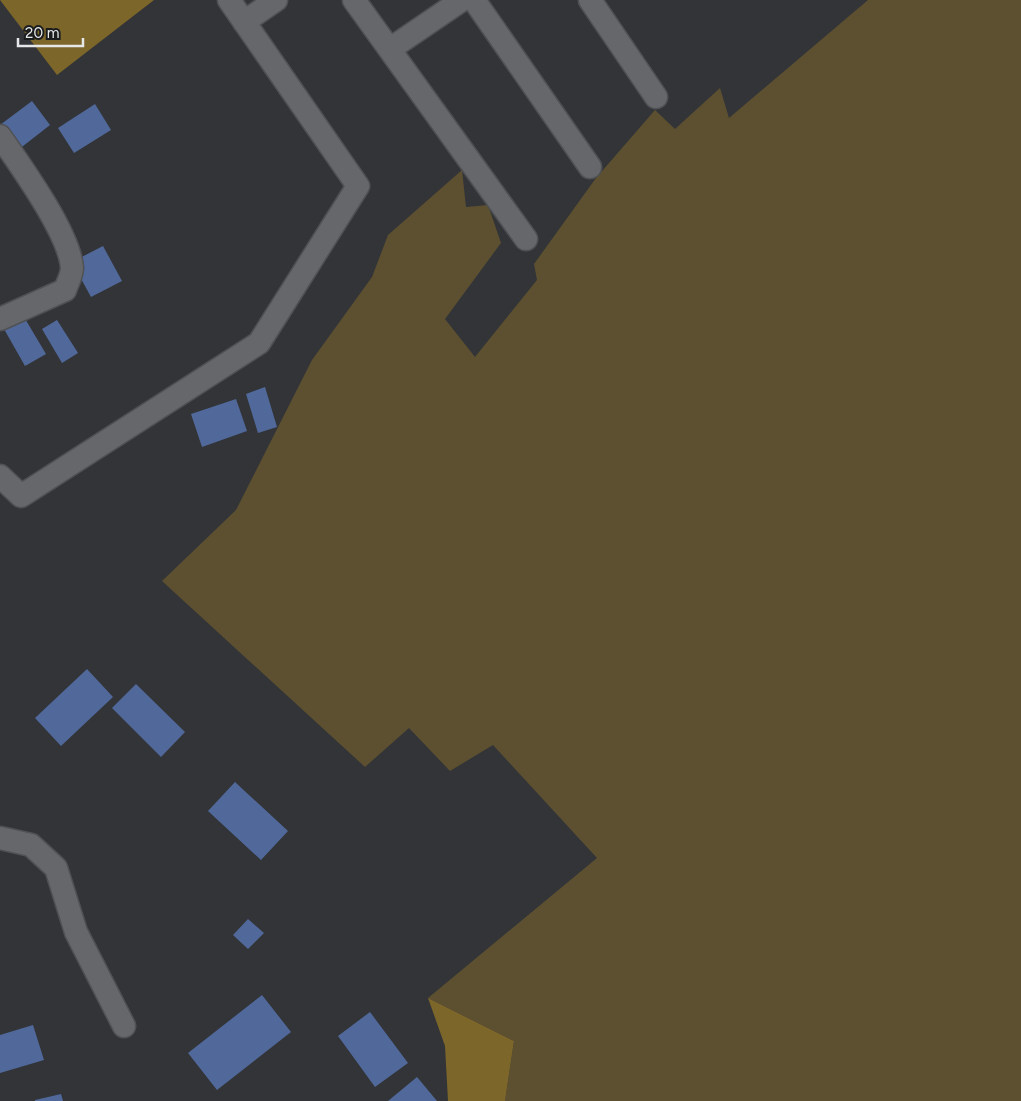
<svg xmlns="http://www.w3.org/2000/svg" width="1021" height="1101" viewBox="0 0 1021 1101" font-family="Figtree,sans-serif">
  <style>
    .green { fill: #5d5030 }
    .forest { fill: #7c662a }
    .building { fill: #51699a }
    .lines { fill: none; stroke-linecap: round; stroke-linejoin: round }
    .minor-casing { stroke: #4f5154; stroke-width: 25 }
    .minor { stroke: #65676b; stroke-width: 22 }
  </style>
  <rect width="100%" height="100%" fill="#323438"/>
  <path class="green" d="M868 0H1021V1101H505L514 1041 428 998 597 858 493 745 450 771 409 728 365 767 162 581 236 510 312 360 372 277 388 235 462 170 466 207 488 205 501 243 445 319 475 357 537 280 534 264 596 178 655 110 675 129 720 88 729 118Z"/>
  <path class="forest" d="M0 0H154L57 75Z
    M428 998 514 1041 505 1101H448L445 1046Z"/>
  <path class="building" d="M32 101 50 125 18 150 0 125Z
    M95 104 111 130 74 153 58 128Z
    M103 246 122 281 91 297 72 262Z
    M24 317 46 354 25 366 4 329Z
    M57 320 78 353 62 363 42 329Z
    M265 387 277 427 258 433 246 394Z
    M236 399 247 431 202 447 191 414Z
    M87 669 113 697 61 746 35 718Z
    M136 684 185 732 161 757 112 708Z
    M235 782 288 831 261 860 208 811Z
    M248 919 264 933 248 949 233 935Z
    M262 995 291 1032 217 1090 188 1053Z
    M370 1012 408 1063 375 1087 338 1036Z
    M33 1025 44 1060 0 1073V1035Z
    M417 1077 437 1101H388Z
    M61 1094 63 1101H35V1100Z"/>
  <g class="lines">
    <defs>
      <path id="minor" d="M354 0 526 239
        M474 0 590 167
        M590 0 656 97
        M244 22 276 0
        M390 49 462 0
        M0 136C20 165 70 234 72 268 72 275 67 284 65 290L0 319
        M0 476 21 496 259 343 358 186 229 0
        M0 838 31 845 56 868 76 932 124 1026"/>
    </defs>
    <use href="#minor" class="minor-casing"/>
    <use href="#minor" class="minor"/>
  </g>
  <path d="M18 38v8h65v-8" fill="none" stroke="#e6e7e9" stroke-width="2.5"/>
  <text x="25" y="38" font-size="15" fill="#e6e7e9" stroke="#1b1c1d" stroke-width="4" paint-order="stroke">20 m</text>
</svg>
